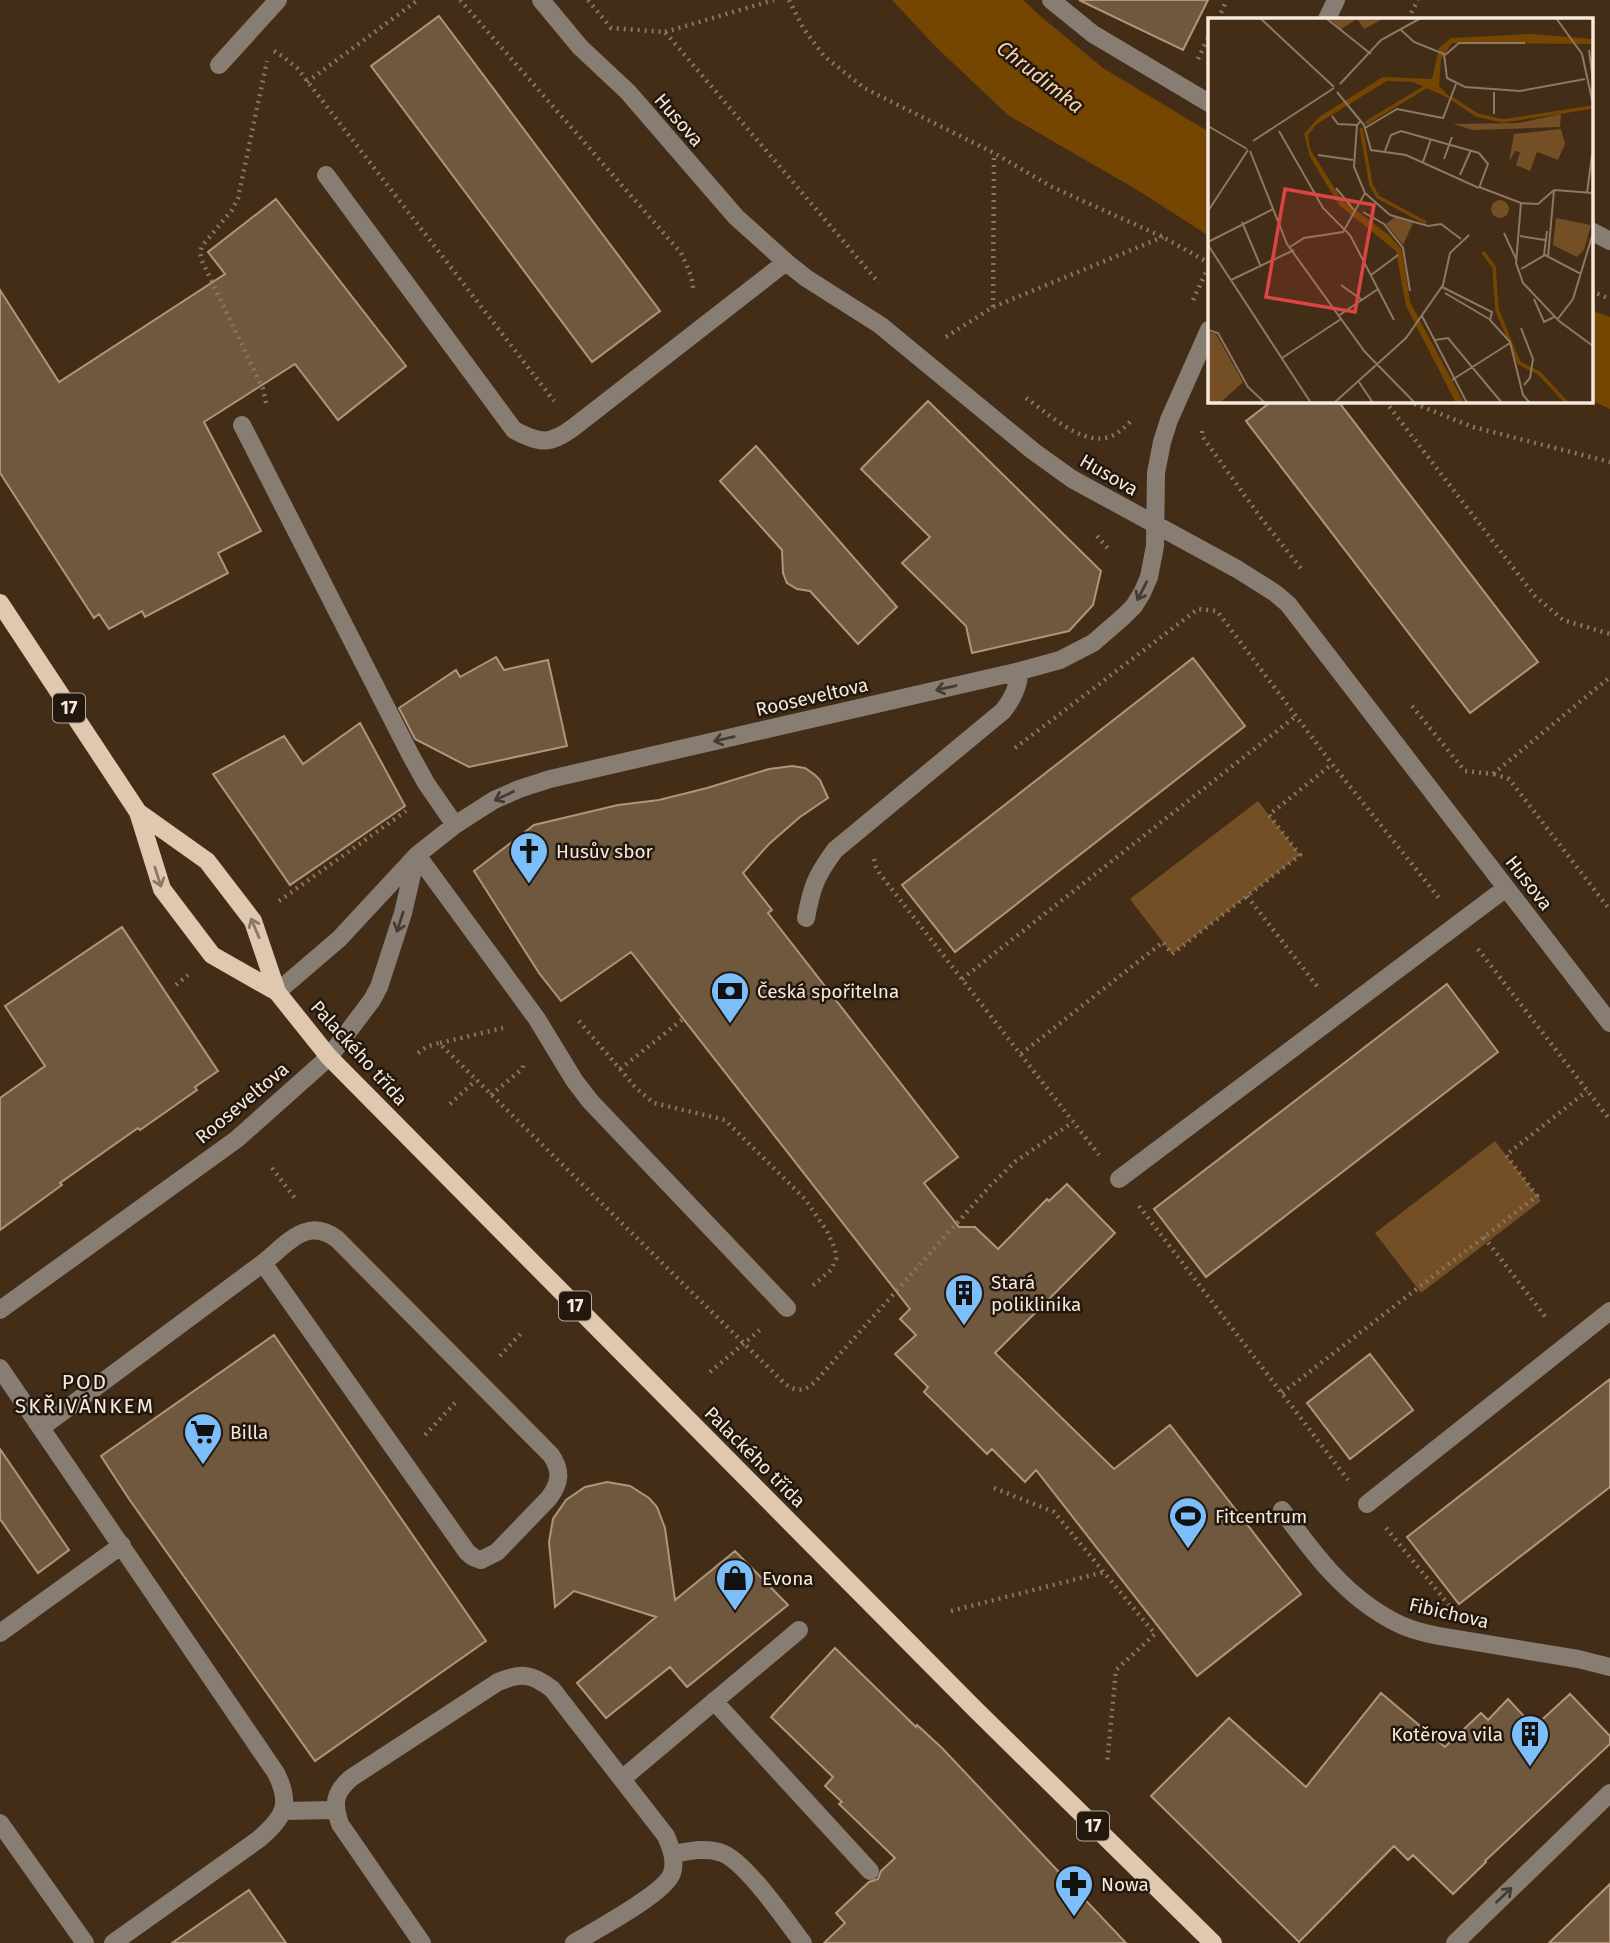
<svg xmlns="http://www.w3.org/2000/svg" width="1610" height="1943" viewBox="0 0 1610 1943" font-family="'Fira Sans',sans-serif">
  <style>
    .green { fill: #744f26 }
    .water { fill: #754602 }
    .building { fill: #70583f; stroke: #b0957b; stroke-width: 2 }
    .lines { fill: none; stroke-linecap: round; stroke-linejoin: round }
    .path { stroke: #887662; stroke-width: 4.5; stroke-dasharray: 2 5; stroke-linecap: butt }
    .minor { stroke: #887d72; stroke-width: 18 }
    .major { stroke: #dfc7b0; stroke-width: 18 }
    .oneway { stroke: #463b31 }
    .oneway2 { stroke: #8a7867 }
    .labels { text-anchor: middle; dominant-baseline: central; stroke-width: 5; stroke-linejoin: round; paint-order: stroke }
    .shield { fill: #22180e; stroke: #b7aa9e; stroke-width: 2 }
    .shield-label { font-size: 18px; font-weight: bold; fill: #f7e9db }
    .street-label { font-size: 19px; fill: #f7e9db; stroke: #22180e }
    .poi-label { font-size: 19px; fill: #f7e9db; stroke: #22180e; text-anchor: start }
    .water-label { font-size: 21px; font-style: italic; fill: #f5d2af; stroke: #22180e }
    .neighbourhood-label { font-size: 21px; letter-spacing: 2px; fill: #f7e9db; stroke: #22180e }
    .inset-river { fill: none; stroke: #754602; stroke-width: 3.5 }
    .inset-road { fill: none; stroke: #8b7865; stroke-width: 2 }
    .view { fill: #db4543; fill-opacity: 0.15; stroke: #db4543; stroke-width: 3.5 }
    .inset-edge { fill: none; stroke: #f7e9db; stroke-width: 3.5 }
  </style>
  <rect width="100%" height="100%" fill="#432d16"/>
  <path class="green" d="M1258 801 1300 855 1172 954 1130 899Z
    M1495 1141 1541 1201 1421 1293 1375 1233Z"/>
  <path class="water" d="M892 0H1023L1039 15 1103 68 1209 132V236L1139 191 1008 115 936 47Z
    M1591 310 1610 317V409L1591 400Z"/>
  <path class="building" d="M1079 0H1208L1183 50Z
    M439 16 660 311 592 362 371 66Z
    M276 199 406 366 338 420 295 364 204 422 261 531 218 553 228 573 145 617 142 611 109 629 99 614 94 618 0 473V290L59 382 225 274 208 252Z
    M928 401 1101 571 1093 605 1069 631 972 653 966 626 902 563 930 537 861 469Z
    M1272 401H1338L1538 662 1470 713 1246 421Z
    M756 446 897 607 858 644 810 591 797 589 787 583 783 573 782 550 720 481Z
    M496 657 504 670 548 660 567 746 469 767 415 739 399 708 456 670 460 677Z
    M1193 658 1245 726 955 952 902 885Z
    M360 723 405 806 290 885 213 774 284 736 303 764Z
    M792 766 805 768 815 775 820 780 828 798 800 817 769 844 743 873 772 910 768 913 958 1157 924 1183 959 1227H975L998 1249 1047 1199 1049 1201 1067 1184 1115 1233 995 1353 1114 1469 1170 1425 1301 1594 1197 1676 1036 1470 1025 1482 992 1449 987 1454 924 1392 928 1387 895 1354 916 1335 900 1319 910 1309 631 952 561 1001 539 973 474 871 534 825 618 805 659 800 707 788 769 769Z
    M122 927 218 1071 195 1087 197 1090 140 1130 138 1128 60 1183 62 1185 0 1230V1098L45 1066 5 1006Z
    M1447 984 1498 1052 1206 1277 1154 1209Z
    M274 1335 486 1641 315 1761 129 1499 101 1456Z
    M1370 1354 1413 1410 1350 1459 1307 1403Z
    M1610 1379V1487L1459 1604 1407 1537Z
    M0 1449 69 1550 38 1573 0 1519Z
    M607 1482 630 1486 649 1498 657 1507 665 1528 675 1600 735 1551 788 1605 687 1687 670 1667 606 1718 577 1683 656 1617 574 1591 555 1607 549 1542 553 1519 566 1500 585 1487Z
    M835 1648 916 1727 917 1725 942 1748 1126 1943H824L845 1923 836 1913 869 1882 878 1879 881 1871 895 1858 839 1804 842 1802 825 1786 833 1777 771 1717Z
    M1381 1693 1445 1747 1481 1713 1488 1720 1508 1699 1534 1727 1570 1694 1610 1736V1744L1485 1861 1486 1862 1453 1894 1413 1855 1408 1860 1394 1846 1299 1942 1151 1796 1229 1718 1306 1787Z
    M1610 1884V1943H1549Z
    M249 1890 286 1943H172Z"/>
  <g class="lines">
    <path class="path" d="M460 0 681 253C687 266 694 279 693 293
      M588 0 611 28 665 32 879 283
      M789 0 803 28 824 56 864 88 994 153 1052 187 1163 237 1209 263
      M1218 19 1227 0
      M1408 19 1418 0
      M665 32 774 0
      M274 51 282 56 297 68 554 401
      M1198 59 1209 36
      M307 82 418 0
      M1591 291 1610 299
      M1193 300 1209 266
      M993 307 994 154
      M946 337 993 307 1163 237
      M1026 398C1046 412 1079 443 1105 438 1116 436 1124 428 1132 420
      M1385 401 1535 596 1563 620 1610 634
      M1408 401 1473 427 1610 462
      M266 403 263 389 202 261 200 253 202 246 232 210 238 198 267 61
      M1202 431V436L1261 518 1303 571
      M1097 536 1110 551
      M1412 706 1465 771 1493 774 1610 677
      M1015 748 1198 609 1217 611 1332 764 1439 898
      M1494 774 1509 779 1610 910
      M874 859 876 867 880 874 1099 1155
      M1247 896 1320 990
      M279 901 406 811
      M1478 949 1610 1120
      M962 979 1296 716
      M176 985 188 975
      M579 1021 636 1088 654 1103 725 1120 805 1199 827 1231 835 1249 836 1259 831 1270 811 1287
      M440 1043 503 1028
      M418 1053 428 1046 439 1043 783 1382C805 1401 816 1380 831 1364L991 1185 1016 1161 1073 1122
      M1021 1054 1163 942 1172 954 1300 855 1269 815 1332 764
      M620 1069 683 1019
      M491 1095 522 1069 525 1061
      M450 1104 476 1080
      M272 1168 297 1201
      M1139 1206 1348 1480
      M1484 1237 1547 1319
      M500 1356 523 1331
      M710 1372 761 1329
      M1282 1393 1537 1196 1506 1155 1587 1091
      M425 1435 455 1403
      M994 1488 1054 1512 1155 1634 1116 1670 1107 1764
      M1386 1528 1449 1605
      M951 1611 1104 1572"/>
    <path class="minor" d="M541 0 580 47 628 92 736 217 786 262 806 278 880 325 1033 451 1072 479 1237 569 1275 593 1288 604 1610 1023
      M1051 0 1093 34 1209 103
      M1327 19 1336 0
      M219 65 278 0
      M326 175 514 430C540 444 550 445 574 427L786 262
      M1591 231 1610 241
      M242 425 410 754 426 783 455 825
      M417 855 537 1019 574 1080 590 1101 787 1308
      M806 918C812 886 816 876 835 850L1003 711C1013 698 1018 687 1020 671
      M277 992 339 939 417 855 455 825 494 800 519 789 550 779 1020 671 1060 660 1093 643 1123 617 1134 606 1142 593 1149 577 1155 546 1156 473 1162 442 1169 420 1209 330
      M1119 1179 1506 888
      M0 1310 237 1139 329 1057 372 1000 379 987 403 913 416 857
      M0 1368 276 1773C292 1805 284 1817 259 1839L113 1943
      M42 1427 263 1263 467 1552 473 1557 481 1560 497 1552 549 1498C560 1483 562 1471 551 1455L337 1239C307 1216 287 1244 263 1263
      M1367 1504 1610 1311
      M1282 1510C1313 1553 1345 1596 1393 1621 1407 1629 1423 1633 1439 1636L1578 1659 1610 1667
      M0 1633 122 1545
      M714 1701 870 1871
      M622 1779 799 1630
      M284 1811 335 1810
      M0 1823 85 1943
      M673 1854C689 1851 707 1847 722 1853 746 1862 786 1921 803 1943
      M422 1943 340 1824C333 1803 334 1793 351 1778L498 1682C522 1672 532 1674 552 1689L666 1836C671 1848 676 1860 672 1873 666 1893 594 1931 574 1943
      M1455 1943 1610 1793"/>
    <path class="major" d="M0 603 138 812 162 889 212 955 277 992
      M138 812 207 861 253 921 277 992 329 1057 974 1708 1213 1943"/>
  </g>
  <defs><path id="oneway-shaft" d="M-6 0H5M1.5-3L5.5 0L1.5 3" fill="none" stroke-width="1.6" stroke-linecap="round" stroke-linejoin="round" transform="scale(1.75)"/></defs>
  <g class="oneway">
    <use href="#oneway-shaft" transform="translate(1142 591) rotate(117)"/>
    <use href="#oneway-shaft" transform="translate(946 688) rotate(167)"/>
    <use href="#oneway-shaft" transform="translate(724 739) rotate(167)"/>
    <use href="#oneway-shaft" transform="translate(504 796) rotate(155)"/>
    <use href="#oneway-shaft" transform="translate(400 922) rotate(108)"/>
    <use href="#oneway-shaft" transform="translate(1504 1895) rotate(-44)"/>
  </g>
  <g class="oneway2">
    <use href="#oneway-shaft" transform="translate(158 877) rotate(72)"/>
    <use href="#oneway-shaft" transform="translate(255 928) rotate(-113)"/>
  </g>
  <defs>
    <symbol id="church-pin" viewBox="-11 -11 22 30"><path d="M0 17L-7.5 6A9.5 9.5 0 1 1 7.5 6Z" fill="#7cbef9" stroke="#22180e"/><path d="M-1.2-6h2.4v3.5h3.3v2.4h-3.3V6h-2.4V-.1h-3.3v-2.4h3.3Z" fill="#111"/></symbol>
    <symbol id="bank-pin" viewBox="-11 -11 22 30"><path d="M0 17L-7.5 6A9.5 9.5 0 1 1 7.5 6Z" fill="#7cbef9" stroke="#22180e"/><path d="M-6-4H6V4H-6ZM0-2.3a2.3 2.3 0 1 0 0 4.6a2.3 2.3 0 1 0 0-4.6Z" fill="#111"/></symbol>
    <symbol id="building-pin" viewBox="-11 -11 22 30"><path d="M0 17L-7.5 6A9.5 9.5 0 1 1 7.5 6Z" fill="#7cbef9" stroke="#22180e"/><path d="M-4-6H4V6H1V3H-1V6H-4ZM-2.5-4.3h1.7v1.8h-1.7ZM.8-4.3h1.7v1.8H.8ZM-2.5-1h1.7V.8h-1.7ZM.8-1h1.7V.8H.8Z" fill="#111"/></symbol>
    <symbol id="supermarket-pin" viewBox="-11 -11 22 30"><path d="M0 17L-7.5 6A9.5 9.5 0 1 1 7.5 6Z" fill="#7cbef9" stroke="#22180e"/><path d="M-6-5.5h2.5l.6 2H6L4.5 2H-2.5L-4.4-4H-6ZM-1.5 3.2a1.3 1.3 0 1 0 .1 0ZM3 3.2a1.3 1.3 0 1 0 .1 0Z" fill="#111"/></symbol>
    <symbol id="stadium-pin" viewBox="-11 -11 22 30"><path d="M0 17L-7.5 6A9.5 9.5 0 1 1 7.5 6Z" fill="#7cbef9" stroke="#22180e"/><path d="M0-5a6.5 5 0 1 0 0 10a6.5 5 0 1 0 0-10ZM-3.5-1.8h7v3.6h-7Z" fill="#111"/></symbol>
    <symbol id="shop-pin" viewBox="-11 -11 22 30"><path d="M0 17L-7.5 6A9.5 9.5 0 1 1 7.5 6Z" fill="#7cbef9" stroke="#22180e"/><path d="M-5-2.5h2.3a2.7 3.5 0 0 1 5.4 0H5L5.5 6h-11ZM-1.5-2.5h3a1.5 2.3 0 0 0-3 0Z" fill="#111"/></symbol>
    <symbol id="pharmacy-pin" viewBox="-11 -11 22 30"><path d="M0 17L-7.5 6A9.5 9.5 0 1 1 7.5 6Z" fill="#7cbef9" stroke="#22180e"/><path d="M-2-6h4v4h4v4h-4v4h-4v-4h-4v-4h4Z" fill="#111"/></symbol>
  </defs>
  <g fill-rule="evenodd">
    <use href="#church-pin" x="507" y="829" width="44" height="60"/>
    <use href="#bank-pin" x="708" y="969" width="44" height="60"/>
    <use href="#building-pin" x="942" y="1271" width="44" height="60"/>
    <use href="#supermarket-pin" x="181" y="1410" width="44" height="60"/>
    <use href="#stadium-pin" x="1166" y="1494" width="44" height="60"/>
    <use href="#shop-pin" x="713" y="1556" width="44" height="60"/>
    <use href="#building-pin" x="1508" y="1712" width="44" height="60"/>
    <use href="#pharmacy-pin" x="1052" y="1862" width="44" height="60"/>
  </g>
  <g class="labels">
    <g class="shield">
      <rect x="53" y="693.5" width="32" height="29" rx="5"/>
      <rect x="559" y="1291.5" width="32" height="29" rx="5"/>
      <rect x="1077" y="1811.5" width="32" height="29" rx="5"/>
    </g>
    <g class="shield-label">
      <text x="69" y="708">17</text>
      <text x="575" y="1306">17</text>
      <text x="1093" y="1826">17</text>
    </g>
    <g class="street-label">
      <text transform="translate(679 120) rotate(49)">Husova</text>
      <text transform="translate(1109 475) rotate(30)">Husova</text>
      <text transform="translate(812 697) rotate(-13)">Rooseveltova</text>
      <text transform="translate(1529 883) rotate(52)">Husova</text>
      <text transform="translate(359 1053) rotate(48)">Palackého třída</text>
      <text transform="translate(242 1103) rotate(-40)">Rooseveltova</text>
      <text transform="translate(755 1457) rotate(45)">Palackého třída</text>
      <text transform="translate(1449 1613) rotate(13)">Fibichova</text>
    </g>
    <g class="poi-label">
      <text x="556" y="851">Husův sbor</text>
      <text x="757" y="991">Česká spořitelna</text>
      <text x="991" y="1282">Stará<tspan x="991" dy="22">poliklinika</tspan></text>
      <text x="230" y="1432">Billa</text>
      <text x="1215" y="1516">Fitcentrum</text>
      <text x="762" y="1578">Evona</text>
      <text x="1503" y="1734" text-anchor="end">Kotěrova vila</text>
      <text x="1101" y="1884">Nowa</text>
    </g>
    <g class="water-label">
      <text transform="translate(1040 77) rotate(38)">Chrudimka</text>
    </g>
    <g class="neighbourhood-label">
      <text x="85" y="1382">POD<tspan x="85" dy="24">SKŘIVÁNKEM</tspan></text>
    </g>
  </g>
  <g transform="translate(1208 18)">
    <rect width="385" height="385" fill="#432d16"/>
    <path d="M177 0 156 11 149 1 133 11 121 1ZM353 96 352 109 265 112 245 106 310 105ZM353 111 357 126 350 142 329 134 322 153 308 147 312 134 307 133 301 144 306 116ZM283 191a9 9 0 1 1 18 0a9 9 0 1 1-18 0ZM187 199 206 203 195 227 178 206ZM348 200 383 207 376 232 369 239 345 227ZM0 314 8 316 35 364 12 385H0Z" fill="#744f26"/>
    <path d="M322 16 385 21V26L244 25 233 41 231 68 245 82 205 64 179 63 109 106 100 117 102 131 134 182 181 217 194 232 202 284 256 385H248L198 288 188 233 131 187 102 139 96 116 111 99 175 59 224 61 231 30 243 20Z" fill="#754602"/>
    <path class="inset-river" d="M243 80 269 97 295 103 385 89M158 105 219 68M153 110 163 167 170 179 218 205M275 234 286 249 289 292 311 345 331 355 359 385"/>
    <path class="inset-road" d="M52 0 126 69M348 0 374 36 385 86M119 1 163 36M192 11 206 24 236 36 239 60 257 69 312 73 377 61M381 32 385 63M237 37 251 25H317M132 66 173 22 213 0M129 74 156 107 163 132 198 137 271 170M286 74V96M124 98 130 106 149 107M0 108 39 131M157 110 189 91 235 100 248 66M71 113 115 190 142 217 186 302M45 123 126 70M42 133 79 226 157 334 207 385M177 133 183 117 193 113 271 135M271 135 280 146 271 170M110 137 145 142M236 141 244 119M215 144 223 121M252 157 263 132M271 169 313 185 330 186 346 172M128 170 146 192M346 172 385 175M157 175 182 197M379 175 384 137M313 185 308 245 315 265 351 303 385 328M0 193 40 132M155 194 176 206 195 230 202 273M182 197 220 208 233 206 253 221M34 204 53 249M296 215 309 243M312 218 337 222M0 224 65 191M0 227 103 385M82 229 96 220 135 214 157 175 146 149 149 107 153 103M336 237 339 213M340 239 346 172M313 251 337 237 373 256M163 257 190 237M23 262 86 232M133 267 154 282M234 269 284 294 282 302 302 324 315 377 322 385M237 275 281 301M326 281 336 304 346 299M130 298 170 271M214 298 259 385M349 302 365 281 385 215M313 310 325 341 322 360 316 367M0 312 10 315 40 369 57 385M227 322 240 320 294 385M74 340 133 301M244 362 302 325M151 364 165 385M126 385 198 320 235 267 242 235 261 217"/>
    <path class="view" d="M77 171 166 187 147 294 58 279Z"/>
    <rect width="385" height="385" class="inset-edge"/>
  </g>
</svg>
